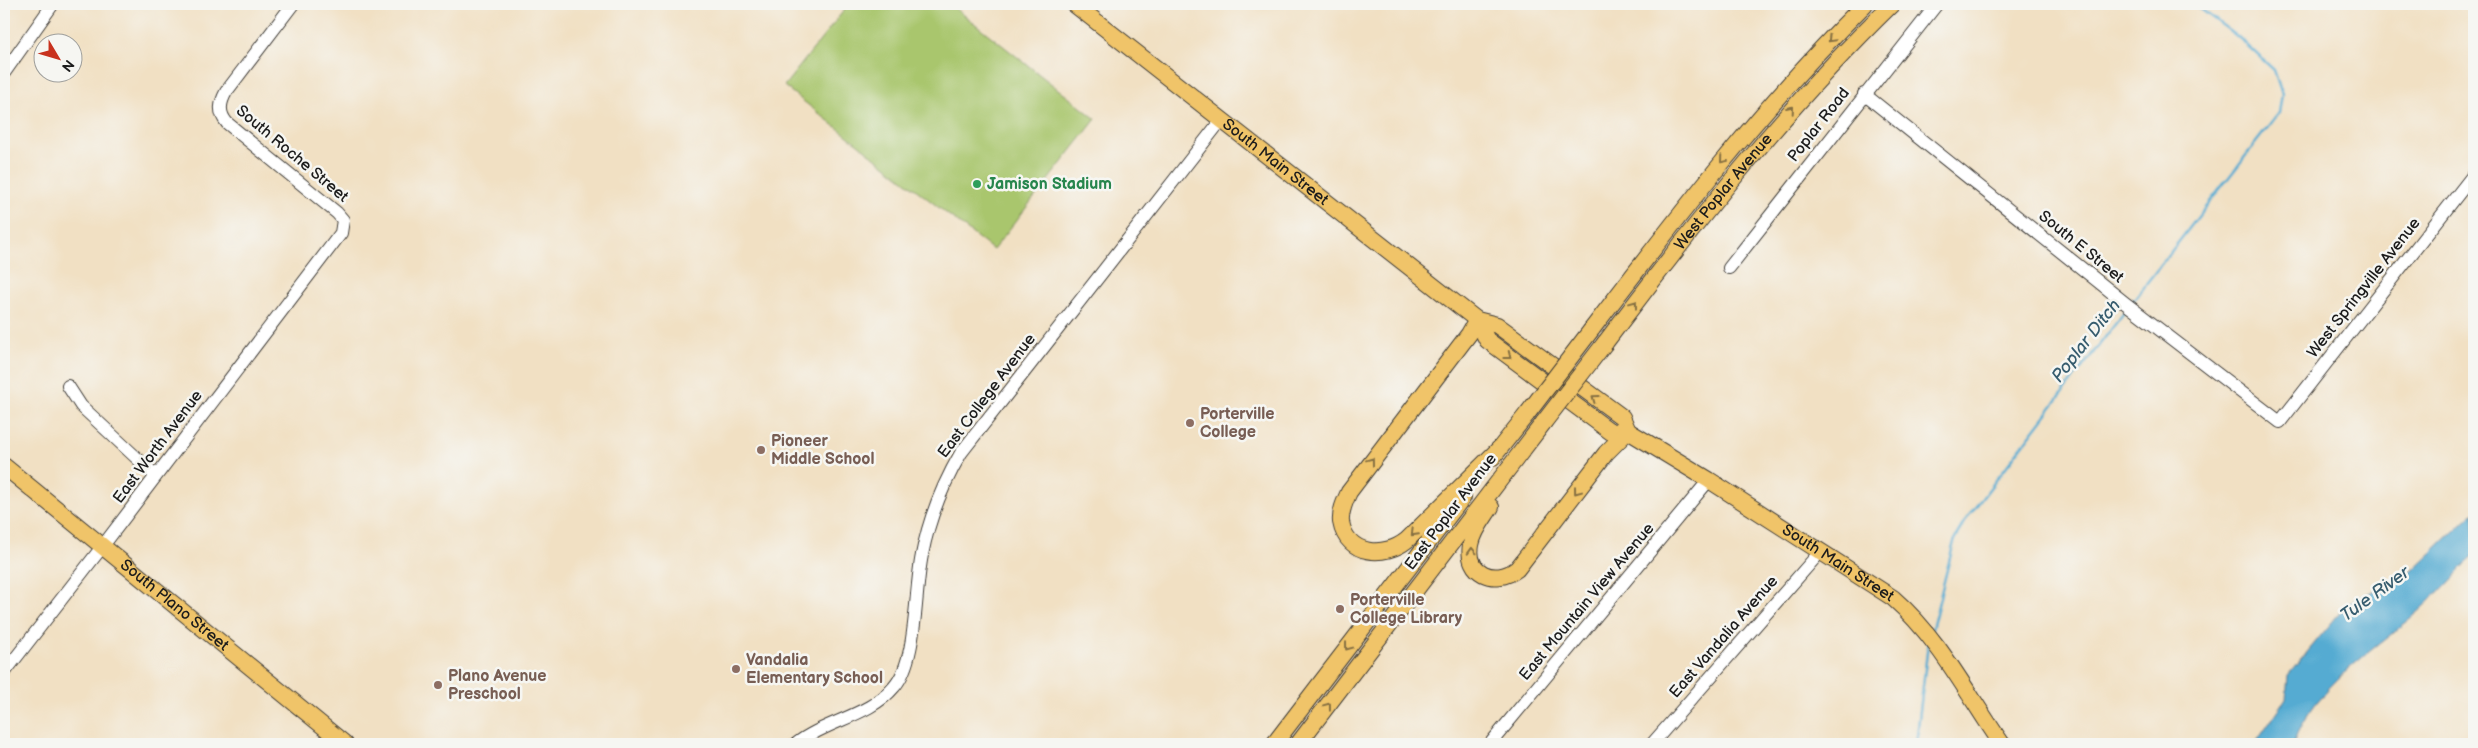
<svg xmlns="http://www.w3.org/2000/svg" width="2478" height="748" viewBox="0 0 2478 748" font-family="'Balsamiq Sans',sans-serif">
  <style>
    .green { fill: #a9c66d; stroke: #627144 }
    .water { fill: #55abd2; stroke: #386477 }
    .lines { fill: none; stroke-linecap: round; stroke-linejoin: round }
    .stream { stroke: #55abd2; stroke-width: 2.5 }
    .minor-casing { stroke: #3c3935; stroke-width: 14 }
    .major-casing { stroke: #3c3935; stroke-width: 18 }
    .minor { stroke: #fff; stroke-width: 12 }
    .major { stroke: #f0c469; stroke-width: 16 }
    .major-bridge-casing { stroke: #3c3935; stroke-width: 18; stroke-linecap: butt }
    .major-bridge { stroke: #f0c469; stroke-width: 16 }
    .oneway { stroke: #867042 }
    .leisure-dot { fill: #2e9e5b; stroke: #f6f6f2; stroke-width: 2 }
    .education-dot { fill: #8d6e63; stroke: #f6f6f2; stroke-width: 2 }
    .labels { text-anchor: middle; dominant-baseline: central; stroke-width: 5; stroke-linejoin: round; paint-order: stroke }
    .street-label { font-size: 16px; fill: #1c1c1c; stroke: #f6f6f2 }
    .leisure-label { font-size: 16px; font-weight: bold; fill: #27864d; stroke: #f6f6f2; text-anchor: start }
    .education-label { font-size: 16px; font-weight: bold; fill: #785e54; stroke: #f6f6f2; text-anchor: start }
    .water-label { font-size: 18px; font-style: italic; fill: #365c6e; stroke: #f6f6f2 }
  </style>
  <rect width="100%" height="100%" fill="#f6f6f2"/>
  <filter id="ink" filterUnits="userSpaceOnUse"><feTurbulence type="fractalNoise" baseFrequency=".02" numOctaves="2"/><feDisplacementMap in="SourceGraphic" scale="10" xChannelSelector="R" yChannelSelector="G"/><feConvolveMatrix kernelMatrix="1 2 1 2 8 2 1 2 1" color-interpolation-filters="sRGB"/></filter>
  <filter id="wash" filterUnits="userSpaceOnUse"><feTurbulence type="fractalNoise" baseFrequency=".0096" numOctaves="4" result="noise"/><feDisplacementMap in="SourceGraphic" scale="20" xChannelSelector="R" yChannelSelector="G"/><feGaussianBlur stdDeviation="1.12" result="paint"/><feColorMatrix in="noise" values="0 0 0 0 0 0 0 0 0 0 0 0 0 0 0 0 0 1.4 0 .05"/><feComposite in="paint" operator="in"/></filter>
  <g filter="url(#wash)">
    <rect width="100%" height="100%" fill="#f1e0c3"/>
    <path class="green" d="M849 4H950L1096 119 993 250 784 86Z"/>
    <path class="water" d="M2474 512V555C2455 575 2436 597 2415 615 2369 654 2315 686 2293 744H2255L2286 699 2288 675 2348 603 2410 573Z"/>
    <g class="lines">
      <path class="stream" d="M2131 303 2279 113 2282 94 2274 70 2238 37 2194 4
        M1932 629 1955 538 1967 518 2126 310
        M1916 744 1928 644"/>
    </g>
  </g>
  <g filter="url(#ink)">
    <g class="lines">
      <defs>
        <path id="minor" d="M4 73 53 4
          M1864 94 2125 303 2280 422 2474 174
          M1729 268 1937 4
          M68 386 81 406 156 476
          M4 673 102 547 341 233 343 220 337 213 227 123C218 112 220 103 226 92L293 4
          M796 744C825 721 870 716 894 687 918 660 914 592 922 555 929 518 942 486 961 453L1222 119
          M1490 744 1709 480
          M1652 744 1821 551"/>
        <g id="major">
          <path id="s1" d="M1074 4 1477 320 1497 325 1622 417 1628 431"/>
          <path id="s2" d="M1477 320 1487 340 1611 432 1628 431 1709 480 1893 598C1940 639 1967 694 2002 744"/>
          <path d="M1477 320 1469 334 1349 492C1345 501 1340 511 1341 522 1347 556 1385 558 1407 540L1499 449"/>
          <path d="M1592 329C1678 216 1764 104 1865 4"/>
          <path id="s3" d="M1605 343C1695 224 1785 108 1892 4"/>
          <path d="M1493 457 1527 414"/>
          <path id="s4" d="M4 466 345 744"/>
          <path d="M1491 507C1484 518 1473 531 1471 545 1466 573 1494 586 1517 569L1606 453 1628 431"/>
          <path d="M1274 744 1463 497"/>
          <path d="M1298 744 1544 422"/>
        </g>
      </defs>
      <use href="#minor" class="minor-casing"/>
      <use href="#major" class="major-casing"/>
      <use href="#minor" class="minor"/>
      <use href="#major" class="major"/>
      <defs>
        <path id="major-bridge" d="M1527 414 1592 329
          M1544 422 1605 343"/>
      </defs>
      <use href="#major-bridge" class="major-bridge-casing"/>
      <use href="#major-bridge" class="major-bridge"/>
    </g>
    <defs><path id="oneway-chevron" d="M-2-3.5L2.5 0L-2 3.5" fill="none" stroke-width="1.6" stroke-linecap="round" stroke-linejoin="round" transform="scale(1.25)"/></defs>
    <g class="oneway">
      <use href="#oneway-chevron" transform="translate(1831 39) rotate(134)"/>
      <use href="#oneway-chevron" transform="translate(1791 109) rotate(-49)"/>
      <use href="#oneway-chevron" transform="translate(1723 160) rotate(130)"/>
      <use href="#oneway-chevron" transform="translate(1634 304) rotate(-53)"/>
      <use href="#oneway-chevron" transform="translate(1508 356) rotate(38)"/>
      <use href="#oneway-chevron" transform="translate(1595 398) rotate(-144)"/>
      <use href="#oneway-chevron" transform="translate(1371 461) rotate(-53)"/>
      <use href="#oneway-chevron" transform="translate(1577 491) rotate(127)"/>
      <use href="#oneway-chevron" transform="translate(1414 533) rotate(135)"/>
      <use href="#oneway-chevron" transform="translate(1472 551) rotate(-92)"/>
      <use href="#oneway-chevron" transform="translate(1348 647) rotate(127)"/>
      <use href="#oneway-chevron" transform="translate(1328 706) rotate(-53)"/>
    </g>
  </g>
  <circle class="leisure-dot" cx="977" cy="184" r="5"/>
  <g class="education-dot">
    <circle cx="1190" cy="423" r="5"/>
    <circle cx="761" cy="450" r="5"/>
    <circle cx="1340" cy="609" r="5"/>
    <circle cx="736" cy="669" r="5"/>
    <circle cx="438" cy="685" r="5"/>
  </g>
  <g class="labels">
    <g class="street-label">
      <text transform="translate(1819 125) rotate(-52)">Poplar Road</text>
      <text transform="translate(292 154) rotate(40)">South Roche Street</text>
      <text stroke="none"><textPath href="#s1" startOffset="256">South Main Street</textPath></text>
      <text stroke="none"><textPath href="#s3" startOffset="192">West Poplar Avenue</textPath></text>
      <text transform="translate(2081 247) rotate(39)">South E Street</text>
      <text transform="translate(2364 288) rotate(-52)">West Springville Avenue</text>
      <text transform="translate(987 396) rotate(-53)">East College Avenue</text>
      <text transform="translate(158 447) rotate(-53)">East Worth Avenue</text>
      <text transform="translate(1451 512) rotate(-53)">East Poplar Avenue</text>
      <text stroke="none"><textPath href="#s2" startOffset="442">South Main Street</textPath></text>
      <text transform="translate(1587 602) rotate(-50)">East Mountain View Avenue</text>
      <text stroke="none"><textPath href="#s4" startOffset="220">South Plano Street</textPath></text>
      <text transform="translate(1724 637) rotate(-49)">East Vandalia Avenue</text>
    </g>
    <g class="leisure-label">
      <text x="987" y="184">Jamison Stadium</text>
    </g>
    <g class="education-label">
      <text x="1200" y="414">Porterville<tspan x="1200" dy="18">College</tspan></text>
      <text x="771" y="441">Pioneer<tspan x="771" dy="18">Middle School</tspan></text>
      <text x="1350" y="600">Porterville<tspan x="1350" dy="18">College Library</tspan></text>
      <text x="746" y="660">Vandalia<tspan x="746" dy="18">Elementary School</tspan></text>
      <text x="448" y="676">Plano Avenue<tspan x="448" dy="18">Preschool</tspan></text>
    </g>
    <g class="water-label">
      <text transform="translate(2086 341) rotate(-52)">Poplar Ditch</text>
      <text transform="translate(2375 594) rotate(-36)">Tule River</text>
    </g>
  </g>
  <rect width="2478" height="748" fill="none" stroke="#f6f6f2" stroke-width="20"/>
  <g transform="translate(58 58) rotate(128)"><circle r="24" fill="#f6f6f2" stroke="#9f9f9c"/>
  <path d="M0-4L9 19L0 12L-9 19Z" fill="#c8321e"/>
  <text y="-8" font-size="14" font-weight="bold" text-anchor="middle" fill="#1c1c1c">N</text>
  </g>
</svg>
